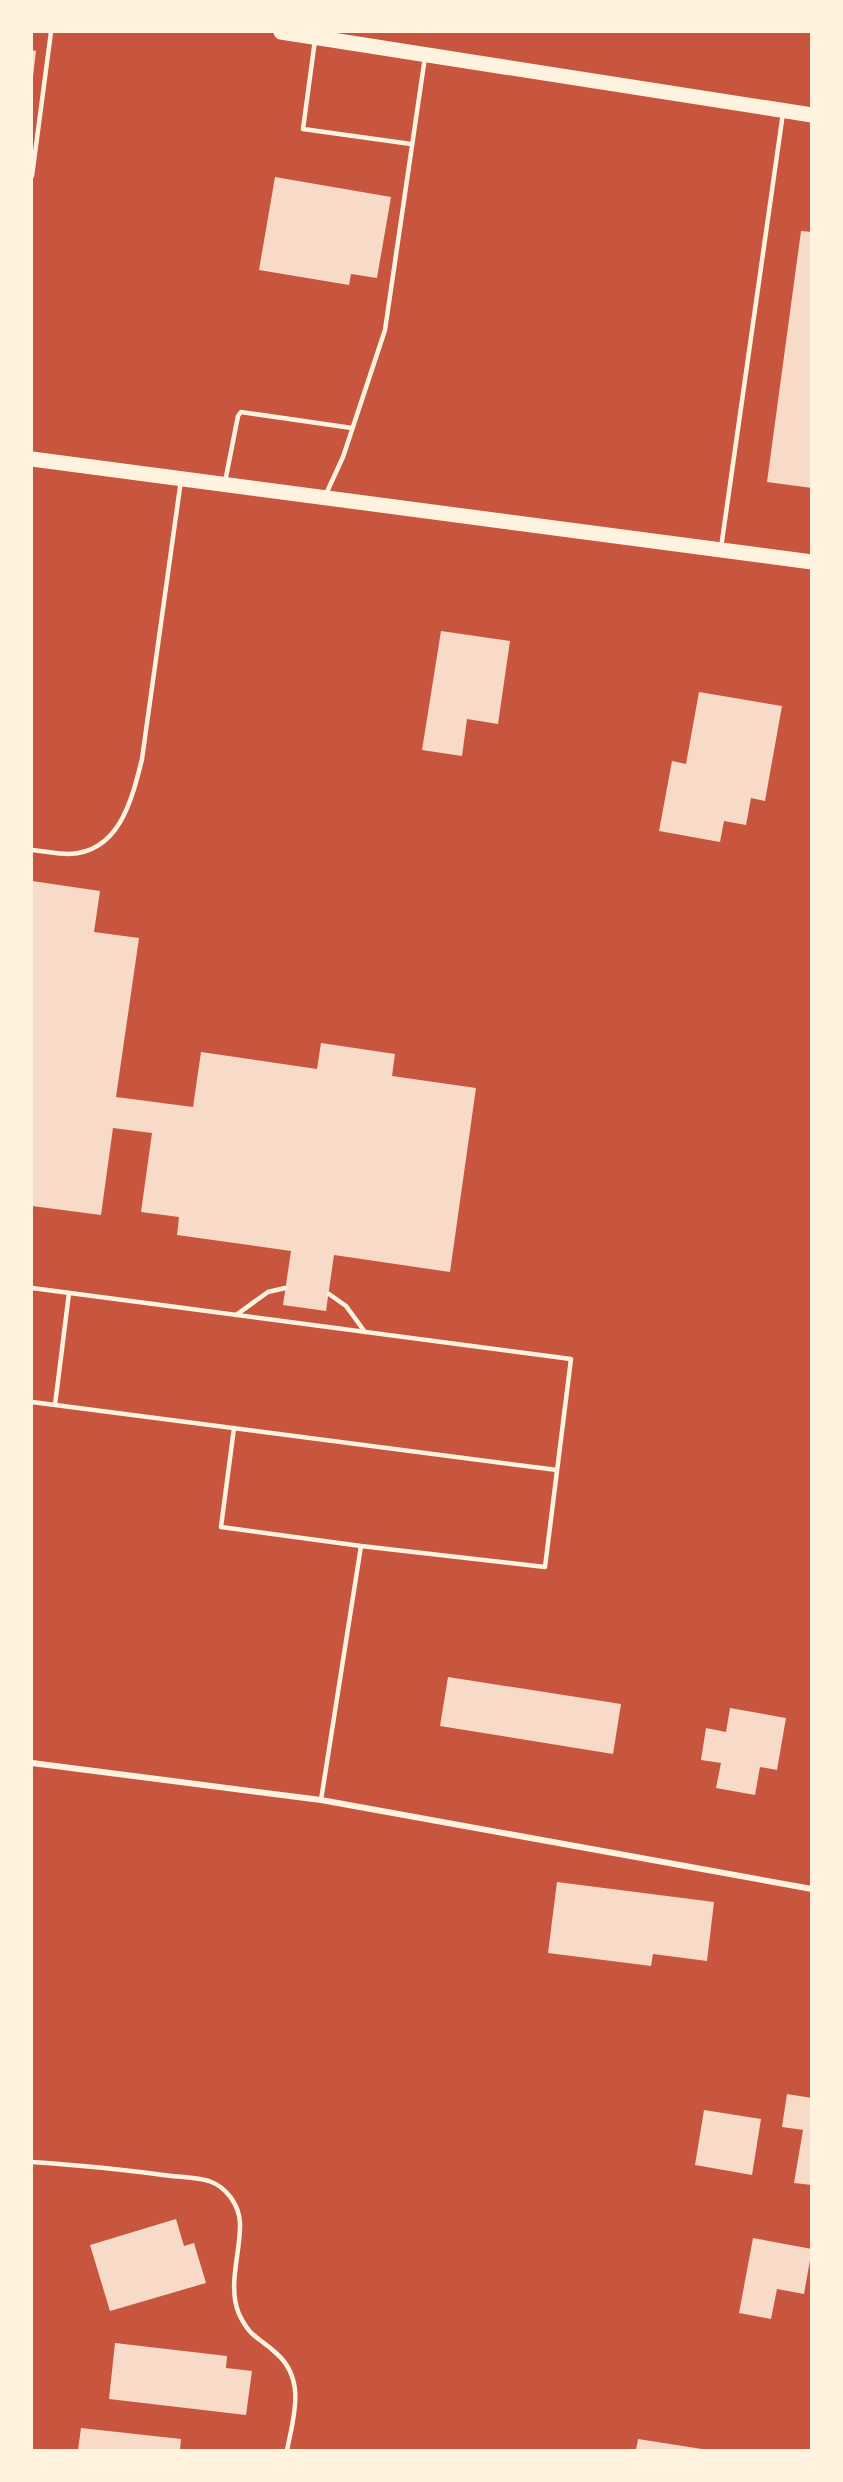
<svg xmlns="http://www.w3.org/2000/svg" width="843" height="2482" viewBox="0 0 843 2482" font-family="'Space Grotesk',sans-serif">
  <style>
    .building { fill: #f7dbc8 }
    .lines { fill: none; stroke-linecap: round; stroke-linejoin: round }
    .service { stroke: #fff3e0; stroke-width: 4.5 }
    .minor { stroke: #fff3e0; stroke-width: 6 }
    .primary { stroke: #fff3e0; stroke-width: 15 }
  </style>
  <rect width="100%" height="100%" fill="#c8553d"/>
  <path class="building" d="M32 50 36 51 33 77H32Z
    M275 177 391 197 377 278 351 274 349 285 259 270Z
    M801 231 812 232V488L767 482Z
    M441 631 510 641 498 724 467 719 462 756 422 750Z
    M699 692 782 706 765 801 751 798 746 825 724 821 720 842 659 831 672 761 686 764Z
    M32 881 100 891 94 932 139 938 116 1097 193 1107 201 1052 317 1069 321 1043 395 1054 392 1076 476 1088 450 1272 334 1255 326 1311 283 1305 291 1251 177 1235 179 1217 141 1212 152 1133 113 1128 101 1215 32 1206Z
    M448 1677 621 1704 613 1754 440 1726Z
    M730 1708 786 1718 777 1770 760 1767 755 1795 716 1788 721 1763 701 1760 706 1728 726 1732Z
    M557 1882 714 1902 707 1961 653 1954 651 1966 548 1953Z
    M787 2094 812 2098V2185L794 2183 803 2130 782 2127Z
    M704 2110 761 2119 752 2175 695 2165Z
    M176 2219 184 2246 194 2243 206 2283 110 2311 90 2245Z
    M753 2238 812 2249 804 2294 777 2289 771 2319 739 2313Z
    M115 2343 227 2356 226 2368 252 2371 246 2415 109 2399Z
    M81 2428 181 2439 180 2450H78Z
    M638 2439 702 2449V2450H636Z"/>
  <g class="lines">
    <path class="service" d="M315 40 303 129 411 144
      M32 176 51 32
      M225 482 238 416 241 412 352 428
      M326 494 343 457 385 330 425 57
      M721 548 783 113
      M32 850C44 851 57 854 69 854 120 852 132 799 142 759L181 480
      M32 1288 571 1359 545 1567 361 1546 321 1800
      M329 1294 346 1306 365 1332
      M236 1315 268 1292 285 1288
      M32 1402 557 1470
      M55 1405 69 1293
      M234 1428 221 1527 361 1546
      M32 2162C76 2165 120 2169 163 2175 178 2177 195 2177 209 2181 226 2187 239 2204 240 2223 241 2252 227 2285 239 2314 251 2339 258 2336 276 2353 306 2379 294 2416 287 2450"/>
    <path class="minor" d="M32 1763 321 1800 812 1889"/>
    <path class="primary" d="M281 32 812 115
      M32 459 812 562"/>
  </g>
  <rect width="843" height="2482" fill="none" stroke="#fff3e0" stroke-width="66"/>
</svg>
